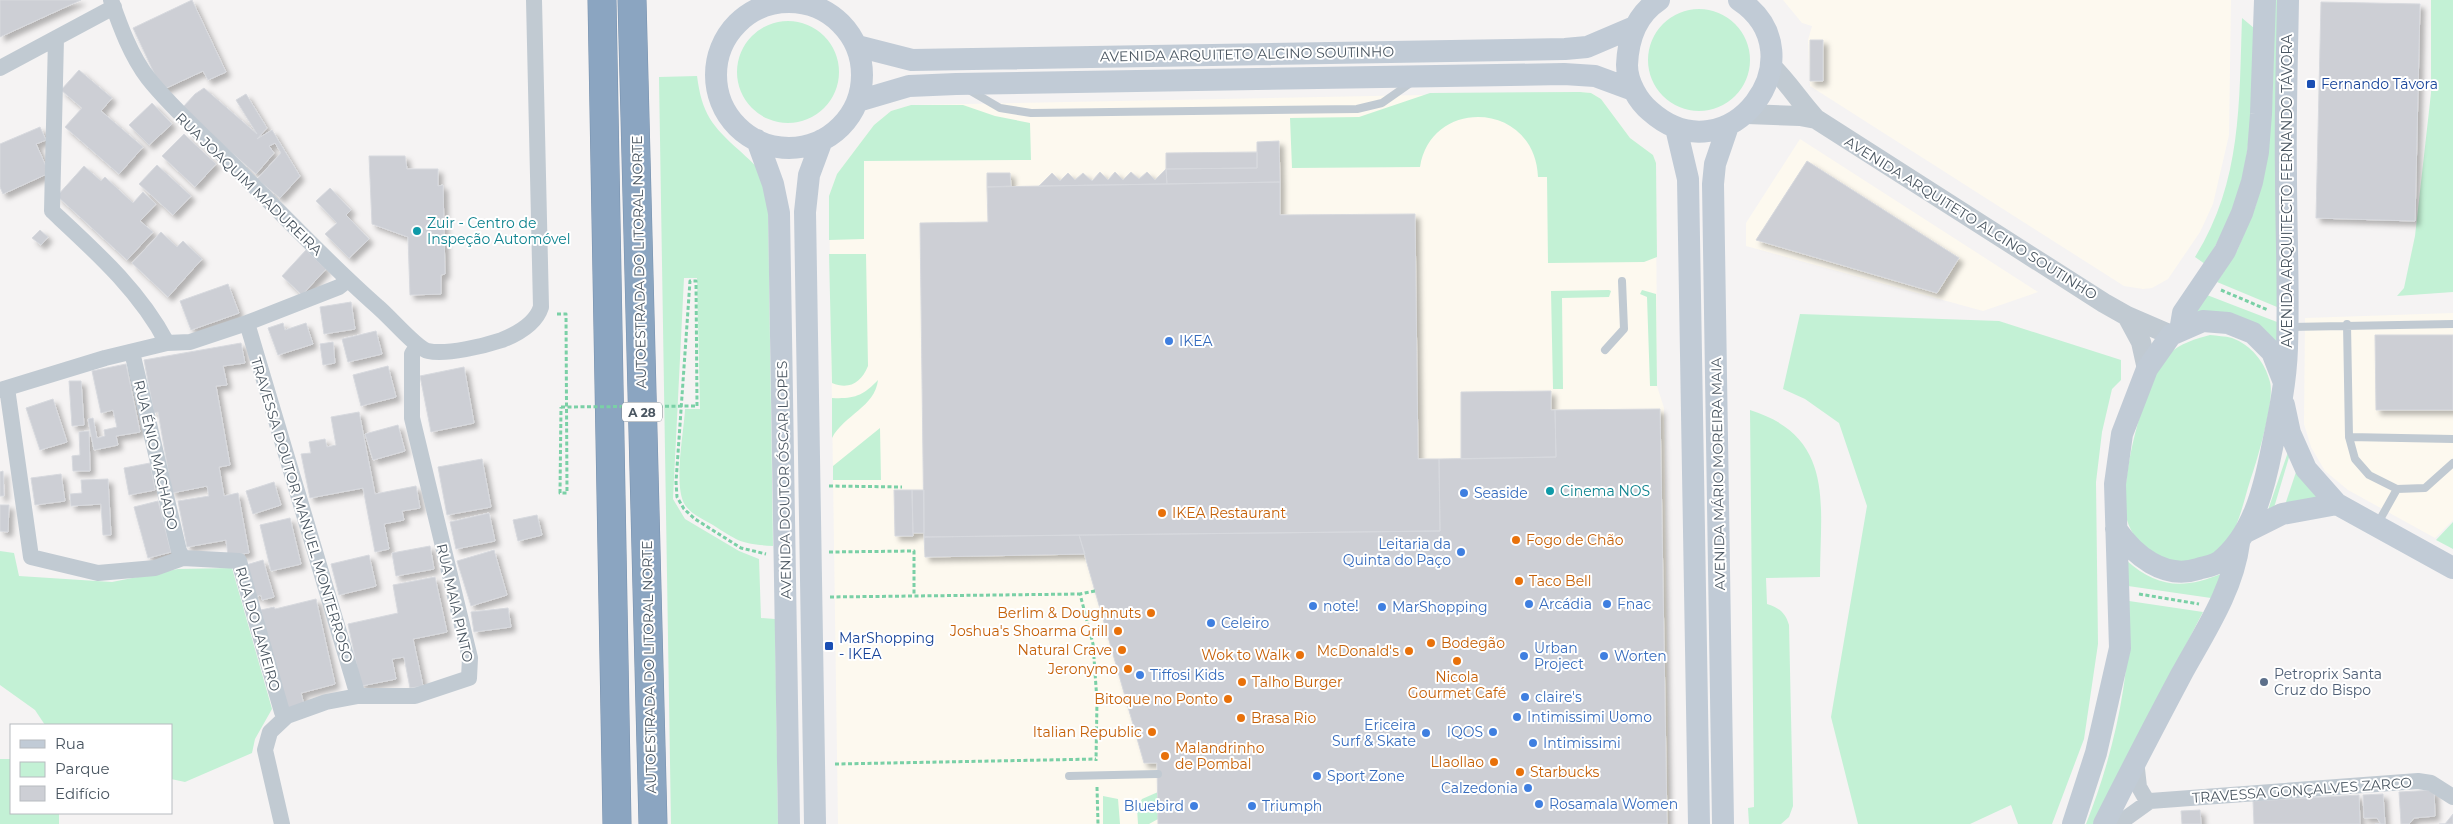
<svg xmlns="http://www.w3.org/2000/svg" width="2453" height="824" viewBox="0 0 2453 824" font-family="Montserrat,sans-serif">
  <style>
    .commercial { fill: #fdf9ef }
    .green { fill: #c3f1d5 }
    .building { fill: #cdcfd5; stroke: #d7d9de; filter: url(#shadow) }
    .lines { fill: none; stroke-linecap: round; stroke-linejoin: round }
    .motorway-casing { stroke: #7690ad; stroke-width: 29 }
    .path { stroke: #7ad0a6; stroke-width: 3; stroke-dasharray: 4 2.5; stroke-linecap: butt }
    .service { stroke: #c1cad2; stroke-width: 8 }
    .minor { stroke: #c1cad2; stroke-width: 16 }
    .tertiary { stroke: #c1cad2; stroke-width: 20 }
    .secondary { stroke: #c1cbd6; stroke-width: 22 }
    .motorway { stroke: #8ba5c1; stroke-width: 28 }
    .path-bridge { stroke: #7ad0a6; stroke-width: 3; stroke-dasharray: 4 2.5; stroke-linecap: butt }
    .transit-dot { fill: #1a4fb4; stroke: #fff; stroke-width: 2 }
    .culture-dot { fill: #0f9aa8; stroke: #fff; stroke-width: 2 }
    .shop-dot { fill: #3f7fe0; stroke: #fff; stroke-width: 2 }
    .food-dot { fill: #e8710a; stroke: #fff; stroke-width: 2 }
    .service-dot { fill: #5c6f8a; stroke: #fff; stroke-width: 2 }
    .labels { text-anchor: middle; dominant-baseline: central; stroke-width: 4; stroke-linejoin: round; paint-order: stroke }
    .shield { fill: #fff; stroke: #808990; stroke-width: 1 }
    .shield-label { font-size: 12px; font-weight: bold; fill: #4a5661 }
    .street-label { font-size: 14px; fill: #4a5661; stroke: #fff }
    .transit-label { font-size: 14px; fill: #164399; stroke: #fff; text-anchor: start }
    .culture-label { font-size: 14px; fill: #0d838f; stroke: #fff; text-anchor: start }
    .shop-label { font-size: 14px; fill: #366cbe; stroke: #fff; text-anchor: start }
    .food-label { font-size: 14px; fill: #c56008; stroke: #fff; text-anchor: end }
    .service-label { font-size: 14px; fill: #4e5e75; stroke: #fff; text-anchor: start }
  </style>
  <defs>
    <filter id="shadow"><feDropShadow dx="4.5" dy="4.5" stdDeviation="2.5" flood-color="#0004"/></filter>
  </defs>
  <rect width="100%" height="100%" fill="#f5f3f3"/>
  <path class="commercial" d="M1783 0H2231L2229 135 2213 204 2200 232 2168 279 2152 288 2143 289 2124 286 1810 86 1808 40 1812 26 1802 23Z
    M1580 92 1591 93 1601 99 1630 138 1653 155 1656 163 1657 386 1664 408 1669 824H838L829 196 837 174 874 125 891 111 911 105Z
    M1800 139 2038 292 1983 311 1746 246V223Z
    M2453 313V520L2435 538 2348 490 2325 471 2311 447 2304 424 2305 318Z"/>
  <path class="green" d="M2275 0H2279L2277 307 2217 282 2237 251 2256 205 2272 103Z
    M2431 0H2453V292L2397 296 2404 288 2415 236 2431 93Z
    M1648 60a51 51 0 1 1 102 0a51 51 0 1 1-102 0Z
    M2242 18 2254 28C2252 88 2254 152 2233 210 2226 229 2215 246 2205 264L2195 257C2242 182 2239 103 2242 18Z
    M737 72a51 51 0 1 1 102 0a51 51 0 1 1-102 0Z
    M697 76C702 114 712 126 740 151 747 158 756 164 761 174 765 183 766 194 768 204L773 546C742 544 739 542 713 525 704 520 691 514 685 505 673 486 684 432 685 409H700L697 278H684L673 499 685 519 739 551 759 559 761 618 775 619 778 824H671L659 77Z
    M1580 92 1591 93 1601 99 1630 138 1653 155 1656 163 1657 257 1644 262 1548 263 1547 177H1538C1535 101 1431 97 1420 167L1292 168 1290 118 1359 117 1430 93Z
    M911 105H963L995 116 1030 123 1031 160 864 161V239L829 240V196L837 174 874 125 891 111Z
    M829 254H866L868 366C861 383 849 390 832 383Z
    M1609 290 1611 291 1609 297 1562 298 1563 389H1553L1551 291Z
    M1642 290 1656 294 1657 386H1650L1647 297 1640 294Z
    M2207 295 2277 322 2278 349 2192 318Z
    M1800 314 1999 321 2121 360V380L2112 389 2102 432 2096 482 2098 644 2084 739 2052 824H2018L2011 805 1970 824H1858L1831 717 1867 506 1839 423 1805 399 1783 389Z
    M2210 335C2217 336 2225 336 2232 338 2251 345 2265 362 2270 382 2275 401 2257 461 2250 481 2244 500 2239 525 2228 541 2211 565 2168 571 2147 550 2137 541 2128 529 2126 515 2120 480 2144 380 2169 354 2180 343 2196 339 2210 335Z
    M878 380C875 407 844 415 832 438V398C854 399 863 396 878 380Z
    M1750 410C1836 437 1820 505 1820 577L1766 578 1767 604C1779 608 1785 612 1789 625L1793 806 1789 817 1781 824H1749L1748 808 1754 807Z
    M880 428 881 480H833V466Z
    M2288 452 2290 454 2273 511 2267 513Z
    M2298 466 2324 499 2285 505Z
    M2453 522V549L2436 540Z
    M0 551 14 553 19 576 112 582 178 569 232 568 272 709 255 739 252 753 185 782 171 779V725H45L35 710 0 685Z
    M2126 560C2158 589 2185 589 2223 573L2211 598 2128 586Z
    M2129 601 2203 612 2093 824H2086C2114 753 2131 678 2129 601Z
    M0 759H11V813H59V824H0Z
    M1158 792V819L1149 824H1138L1137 808 1142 799Z
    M1103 796 1118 799 1120 824H1103Z"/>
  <path class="building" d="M0 0H81L0 37Z
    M192 0 226 72 208 80 203 71 162 90 133 28Z
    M2321 2 2420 4 2415 221 2316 218Z
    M1810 40H1823V81H1810Z
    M79 70 112 98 101 111 143 147 119 174 65 127 82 108 61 90Z
    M204 88 257 134 236 100 246 94 267 128 257 139 272 130 300 176 280 198 257 179 281 153 275 143 269 146 274 153 256 174 188 114 183 107 195 94Z
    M152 103 172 124 149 145 129 125Z
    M40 127 46 140 36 144 49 173 3 194 0 187V144Z
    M184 134 216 164 195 187 162 156Z
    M1279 141 1280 182 1167 184 1166 169 1257 168V142Z
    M1257 152V168L1166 169V153Z
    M369 156H405L407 169H438V186L443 185 445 274 441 275V294L410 295 408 237 372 224Z
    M1807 161 1959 258 1937 293 1756 240Z
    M157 165 191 196 173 215 139 184Z
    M84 166 101 181 105 177 133 203 143 192 156 204 140 221 153 232 127 260 57 196Z
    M1166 169 1167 184 1039 186 1052 173 1060 181 1068 173 1075 180 1083 173 1092 181 1100 172 1108 180 1115 172 1123 180 1131 172 1139 179 1147 172 1155 180Z
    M987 173H1010L1011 186 987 187Z
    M1280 182V215L1415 214 1418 459H1439L1440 531 924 537 920 223 988 222 987 187Z
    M330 188 351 210 346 215 369 239 349 258 325 234 337 223 316 201Z
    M40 230 48 237 41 245 32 238Z
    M161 232 177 247 183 241 202 259 168 297 132 263Z
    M306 250 326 269 302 295 282 276Z
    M228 284 239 313 191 330 180 301Z
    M351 302 355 329 324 334 320 307Z
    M283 323 285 330 306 323 313 344 278 355 268 328Z
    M376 331 382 354 348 362 342 339Z
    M2375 335H2453V410H2376Z
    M333 342 335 363 323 365 320 344Z
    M241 343 245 363 223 366 227 385 216 386 230 465 219 467 224 496 238 493 249 553 228 556 226 540 187 547 178 501 209 496 207 486 172 493 158 412 154 413 144 360Z
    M126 364 140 432 116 436 118 445 94 450 88 419 93 418 97 438 105 436 104 430 117 427 113 410 101 413 92 371Z
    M388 366 396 397 361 406 353 375Z
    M464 367 474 423 431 432 420 376Z
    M69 381H81L84 425 72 426Z
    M1551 391V410H1555L1556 457 1461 459V392Z
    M53 399 67 442 40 450 26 408Z
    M1660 409 1667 824H1158L1157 763H1144L1079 535 1440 531 1439 459 1556 457 1555 410Z
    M359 412 375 494 416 486 420 508 402 511 404 520 384 524 389 549 375 552 363 488 310 498 301 454 311 453 309 442 325 439 327 447 336 445 331 417Z
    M398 425 405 451 373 460 365 434Z
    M89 431 90 471H73L72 456 80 455 79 432Z
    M482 459 491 507 447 515 438 467Z
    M150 463 155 490 129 495 124 468Z
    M3 471 4 496H0V472Z
    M61 474 65 501 35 505 31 478Z
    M108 479 111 535H103L101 504 71 506 70 494 82 493 81 480Z
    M274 482 281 505 253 514 246 491Z
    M894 490H912L913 536H895Z
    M912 490H924V533H913Z
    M158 501 171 552 148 558 134 507Z
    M0 505H9L8 532 0 531Z
    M489 513 495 541 456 549 450 522Z
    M537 515 542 535 518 541 513 520Z
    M290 518 301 564 271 571 260 525Z
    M1079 535 1085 554 925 557 924 537Z
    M430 546 434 569 396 576 392 553Z
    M494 550 507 595 471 606 457 561Z
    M369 555 376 586 339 595 331 564Z
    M263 560 274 597 262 600 261 595 255 597 246 565Z
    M435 577 447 632 413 639 423 686 410 688 404 657 392 659 396 679 361 686 348 624 398 613 393 585Z
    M316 599 335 684 301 693 304 705 286 710 261 610 274 607 275 609Z
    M508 608 511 627 474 632 471 612Z
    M2434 790 2435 816 2414 818 2409 824H2401L2399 792Z
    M2383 794 2385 824H2375H2381L2377 818H2364L2363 795Z
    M2359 795 2360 824H2254L2253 801Z
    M2200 810 2201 824H2182L2181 811Z
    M2453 814V824H2439H2445Z"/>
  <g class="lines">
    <defs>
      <path id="motorway" d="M602 0 617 824
        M632 0 653 824"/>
    </defs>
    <use href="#motorway" class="motorway-casing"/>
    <path class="path" d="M2221 290 2268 310
      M557 314H566L567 493H560L561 407
      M697 406 696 281H690L676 482 677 497 684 509 695 519 741 548 766 554
      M829 486 902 487
      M829 552 914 551V596
      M1095 591 1080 594 1093 644 1097 701 1096 761
      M2139 594 2199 604
      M830 597 1080 594
      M835 764 1096 759
      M1097 787 1098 824"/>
    <path class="service" d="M969 90 1000 108 1031 113 1357 109 1382 103 1412 82
      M2347 324 2349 437 2355 459 2369 475 2397 489
      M2290 327 2453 324
      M1605 350 1624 329 1622 281
      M2349 437 2453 439
      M2378 523 2397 489 2425 488 2453 463
      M1069 776 1158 774"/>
    <path class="minor" d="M111 0C120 26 131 56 148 78 174 111 206 137 235 167 282 214 328 263 378 307 389 316 417 349 428 351 447 355 484 346 502 340 517 334 536 323 541 307L534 0
      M56 38 52 211C95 251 140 291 167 343
      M0 68 114 7
      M247 323 358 696
      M132 352 179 551 183 558
      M7 388 31 557 98 573 155 568 183 558 239 561 282 712 287 716
      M0 390 105 358 167 343 190 342 247 323 339 287 348 280
      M2136 760 2139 787 2147 801
      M282 824 265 750 270 732 287 716 326 702 358 696H415L469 678 470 658 412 418V354L417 346
      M2118 824 2150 801 2418 781 2431 783 2453 797"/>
    <path class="tertiary" d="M1771 66C1788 82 1800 102 1816 119L2104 303 2127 316 2171 335
      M1747 114 1800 116 1816 119
      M2127 316 2141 342 2147 369"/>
    <path class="secondary" d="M1659 0C1636 15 1628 39 1627 65 1627 82 1638 101 1650 111 1729 181 1822 55 1739 0
      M716 75a73 73 0 1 1 146 0a73 73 0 1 1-146 0Z
      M857 46 912 60 1565 49 1587 47 1634 27
      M858 101 909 86 956 84 1564 74 1595 76 1633 90
      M1676 128 1688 179 1699 824
      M757 140 773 184 779 213 789 824
      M2180 331 2183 313 2225 251 2242 213 2252 182 2258 152 2261 114 2265 0
      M2284 405 2290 433 2306 469 2337 504 2453 568
      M2116 529C2134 555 2164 580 2198 569 2204 567 2213 566 2219 562 2253 535 2264 489 2272 448 2279 415 2286 382 2287 348 2289 290 2286 232 2286 174 2285 116 2287 58 2288 0
      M2246 532 2282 514 2337 504
      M815 824 805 212 809 175 822 140
      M1723 824 1713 184 1715 164 1728 126
      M2073 824 2096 753 2120 648 2115 484 2122 434 2147 369 2171 335 2203 321 2228 323 2253 333 2272 352 2283 380
      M2104 824C2129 774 2155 724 2181 675 2204 633 2233 590 2239 543"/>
    <use href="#motorway" class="motorway"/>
    <path class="path-bridge" d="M561 407 697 406"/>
  </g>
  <g class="transit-dot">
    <rect x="2306" y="79" width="10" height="10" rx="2.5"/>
    <rect x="824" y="641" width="10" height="10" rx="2.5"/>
  </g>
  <g class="culture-dot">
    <circle cx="417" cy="231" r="5"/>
    <circle cx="1550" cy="491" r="5"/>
  </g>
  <g class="shop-dot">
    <circle cx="1169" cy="341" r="5"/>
    <circle cx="1464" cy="493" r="5"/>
    <circle cx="1461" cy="552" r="5"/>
    <circle cx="1529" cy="604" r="5"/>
    <circle cx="1607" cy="604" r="5"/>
    <circle cx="1313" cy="606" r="5"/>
    <circle cx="1382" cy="607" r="5"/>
    <circle cx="1211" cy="623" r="5"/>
    <circle cx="1524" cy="656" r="5"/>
    <circle cx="1604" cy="656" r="5"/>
    <circle cx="1140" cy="675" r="5"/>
    <circle cx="1525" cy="697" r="5"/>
    <circle cx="1517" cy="717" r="5"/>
    <circle cx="1493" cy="732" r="5"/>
    <circle cx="1426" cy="733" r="5"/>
    <circle cx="1533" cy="743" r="5"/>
    <circle cx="1317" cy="776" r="5"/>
    <circle cx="1528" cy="788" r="5"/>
    <circle cx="1539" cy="804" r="5"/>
    <circle cx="1194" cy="806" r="5"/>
    <circle cx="1252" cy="806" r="5"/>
  </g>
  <g class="food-dot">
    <circle cx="1162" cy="513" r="5"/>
    <circle cx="1516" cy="540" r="5"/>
    <circle cx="1519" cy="581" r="5"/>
    <circle cx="1151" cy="613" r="5"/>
    <circle cx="1118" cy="631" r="5"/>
    <circle cx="1431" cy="643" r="5"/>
    <circle cx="1122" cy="650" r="5"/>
    <circle cx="1409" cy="651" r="5"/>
    <circle cx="1300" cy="655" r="5"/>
    <circle cx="1457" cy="661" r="5"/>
    <circle cx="1128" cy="669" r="5"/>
    <circle cx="1242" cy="682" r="5"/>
    <circle cx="1228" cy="699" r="5"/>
    <circle cx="1241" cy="718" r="5"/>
    <circle cx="1152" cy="732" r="5"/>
    <circle cx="1165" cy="756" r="5"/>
    <circle cx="1494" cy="762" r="5"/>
    <circle cx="1520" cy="772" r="5"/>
  </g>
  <circle class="service-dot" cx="2264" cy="682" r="5"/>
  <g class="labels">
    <rect class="shield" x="622" y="402.5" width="40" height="19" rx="4"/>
    <g class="shield-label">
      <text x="642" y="412">A 28</text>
    </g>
    <g class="street-label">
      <text transform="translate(1247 54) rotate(-1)">AVENIDA ARQUITETO ALCINO SOUTINHO</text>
      <text transform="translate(249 184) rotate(44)">RUA JOAQUIM MADUREIRA</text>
      <text transform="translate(2287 191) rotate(-90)">AVENIDA ARQUITECTO FERNANDO TÁVORA</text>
      <text transform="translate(1971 218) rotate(32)">AVENIDA ARQUITETO ALCINO SOUTINHO</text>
      <text transform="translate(639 262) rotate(-91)">AUTOESTRADA DO LITORAL NORTE</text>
      <text transform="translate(156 455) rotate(77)">RUA ÉNIO MACHADO</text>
      <text transform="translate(1718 474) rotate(-91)">AVENIDA MÁRIO MOREIRA MAIA</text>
      <text transform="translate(784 480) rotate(-91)">AVENIDA DOUTOR ÓSCAR LOPES</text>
      <text transform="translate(302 510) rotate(73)">TRAVESSA DOUTOR MANUEL MONTERROSO</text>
      <text transform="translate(455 603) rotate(77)">RUA MAIA PINTO</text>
      <text transform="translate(258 629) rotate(74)">RUA DO LAMEIRO</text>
      <text transform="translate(649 667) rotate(-91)">AUTOESTRADA DO LITORAL NORTE</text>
      <text transform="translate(2302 790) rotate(-4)">TRAVESSA GONÇALVES ZARCO</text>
    </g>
    <g class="transit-label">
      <text x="2321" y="84">Fernando Távora</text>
      <text x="839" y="638">MarShopping<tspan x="839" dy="16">- IKEA</tspan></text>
    </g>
    <g class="culture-label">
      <text x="427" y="223">Zuir - Centro de<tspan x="427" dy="16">Inspeção Automóvel</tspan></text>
      <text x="1560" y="491">Cinema NOS</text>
    </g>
    <g class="shop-label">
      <text x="1179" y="341">IKEA</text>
      <text x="1474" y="493">Seaside</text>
      <text x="1451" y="544" text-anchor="end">Leitaria da<tspan x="1451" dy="16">Quinta do Paço</tspan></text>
      <text x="1539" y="604">Arcádia</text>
      <text x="1617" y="604">Fnac</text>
      <text x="1323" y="606">note!</text>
      <text x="1392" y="607">MarShopping</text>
      <text x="1221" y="623">Celeiro</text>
      <text x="1534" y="648">Urban<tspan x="1534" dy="16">Project</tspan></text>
      <text x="1614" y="656">Worten</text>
      <text x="1150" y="675">Tiffosi Kids</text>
      <text x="1535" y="697">claire's</text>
      <text x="1527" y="717">Intimissimi Uomo</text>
      <text x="1416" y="725" text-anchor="end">Ericeira<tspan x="1416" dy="16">Surf &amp; Skate</tspan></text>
      <text x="1483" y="732" text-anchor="end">IQOS</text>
      <text x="1543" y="743">Intimissimi</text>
      <text x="1327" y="776">Sport Zone</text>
      <text x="1518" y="788" text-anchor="end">Calzedonia</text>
      <text x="1549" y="804">Rosamala Women</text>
      <text x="1184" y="806" text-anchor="end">Bluebird</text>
      <text x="1262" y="806">Triumph</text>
    </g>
    <g class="food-label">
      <text x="1172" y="513" text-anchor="start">IKEA Restaurant</text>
      <text x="1526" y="540" text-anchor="start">Fogo de Chão</text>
      <text x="1529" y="581" text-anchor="start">Taco Bell</text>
      <text x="1141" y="613">Berlim &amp; Doughnuts</text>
      <text x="1108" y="631">Joshua's Shoarma Grill</text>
      <text x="1441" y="643" text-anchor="start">Bodegão</text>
      <text x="1112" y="650">Natural Crave</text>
      <text x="1399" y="651">McDonald's</text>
      <text x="1290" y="655">Wok to Walk</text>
      <text x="1118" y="669">Jeronymo</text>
      <text x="1457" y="677" text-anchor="middle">Nicola<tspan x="1457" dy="16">Gourmet Café</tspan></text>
      <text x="1252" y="682" text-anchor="start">Talho Burger</text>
      <text x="1218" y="699">Bitoque no Ponto</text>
      <text x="1251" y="718" text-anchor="start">Brasa Rio</text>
      <text x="1142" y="732">Italian Republic</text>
      <text x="1175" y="748" text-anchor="start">Malandrinho<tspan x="1175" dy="16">de Pombal</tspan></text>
      <text x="1484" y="762">Llaollao</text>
      <text x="1530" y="772" text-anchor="start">Starbucks</text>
    </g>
    <g class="service-label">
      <text x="2274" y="674">Petroprix Santa<tspan x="2274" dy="16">Cruz do Bispo</tspan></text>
    </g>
  </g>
  <rect x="10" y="724" width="162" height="90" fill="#ffffff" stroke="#b7bbc0"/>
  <rect x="20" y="740" width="25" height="8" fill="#c1cbd6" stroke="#b7bbc0"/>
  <text x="55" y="749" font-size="15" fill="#4a5661">Rua</text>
  <rect x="20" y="762" width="25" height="15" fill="#c3f1d5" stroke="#b7bbc0"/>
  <text x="55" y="774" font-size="15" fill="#4a5661">Parque</text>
  <rect x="20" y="786" width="25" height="15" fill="#cdcfd5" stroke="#b7bbc0"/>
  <text x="55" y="799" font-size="15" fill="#4a5661">Edifício</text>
</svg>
